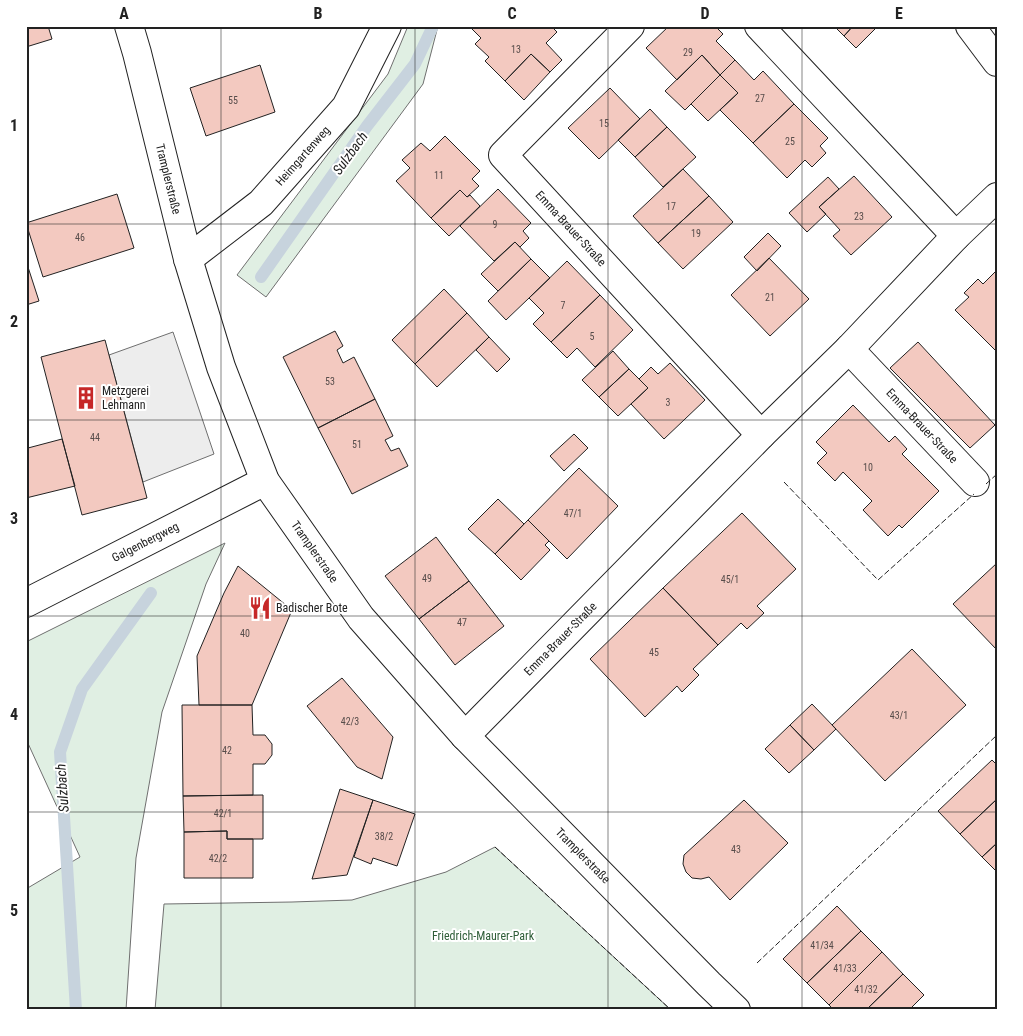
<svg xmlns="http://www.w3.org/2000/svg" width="1023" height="1036" viewBox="0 0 1023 1036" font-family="'Roboto Condensed',sans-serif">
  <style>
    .green { fill: #e0efe3; stroke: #6f6f6f }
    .parking { fill: #ededed; stroke: #6f6f6f }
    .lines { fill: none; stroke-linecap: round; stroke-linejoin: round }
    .stream { stroke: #c7d3dd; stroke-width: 12 }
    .building { fill: #f3c9c0; stroke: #222 }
    .street-casing { stroke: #222; stroke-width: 30 }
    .secondary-casing { stroke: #222; stroke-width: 30 }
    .street { stroke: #fff; stroke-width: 28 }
    .secondary { stroke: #fff; stroke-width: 28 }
    .fence { stroke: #222; stroke-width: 1; stroke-dasharray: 6 2.5; stroke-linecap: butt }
    .grid { fill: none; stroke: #222; stroke-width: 1; stroke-opacity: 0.55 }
    .labels { text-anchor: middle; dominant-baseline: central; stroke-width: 4; stroke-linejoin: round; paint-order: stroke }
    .number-label { font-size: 10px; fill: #564c4a }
    .street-label { font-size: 12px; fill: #222; stroke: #fff }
    .poi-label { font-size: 12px; fill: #222; stroke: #fff; text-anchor: start }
    .park-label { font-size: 12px; fill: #2f5e38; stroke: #fff }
    .water-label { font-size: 14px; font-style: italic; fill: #222; stroke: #fff }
    .neatline { fill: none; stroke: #222; stroke-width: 2 }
    .grid-label { font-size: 16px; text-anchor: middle; font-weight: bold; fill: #222 }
  </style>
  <rect width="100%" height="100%" fill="#fff"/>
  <path class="green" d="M408 26H438L423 84 266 297 237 275 388 74Z
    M225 543 206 584 162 712 136 858 126 1010H26V889L80 857 26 739V642Z
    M495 847 671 1010H155L164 904 292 902 352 900 446 872Z"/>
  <path class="parking" d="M173 332 214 454 143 482 109 355Z"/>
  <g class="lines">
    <path class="stream" d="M261 277 367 126 415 64 433 26
      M76 1010 60 752 82 689 151 593"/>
  </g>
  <path class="building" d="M26 26H48L52 39 26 47Z
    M474 26H551L557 32 546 43 562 60 550 72 531 54 505 81 485 61 489 57 475 44 481 38 472 29Z
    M669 26H715L723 34 716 41 735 60 720 75 702 55 677 80 646 48Z
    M834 26H853L844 36Z
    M853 26H878L856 48 844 36Z
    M531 54 550 72 524 100 505 81Z
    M702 55 720 75 685 110 665 91Z
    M735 60 754 80 763 71 794 104 753 143 720 110 738 93 720 75Z
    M260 65 275 112 206 136 190 88Z
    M720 75 738 93 708 121 691 104Z
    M610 88 640 119 599 159 568 128Z
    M794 104 828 138 820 146 826 153 812 167 805 160 787 178 753 143Z
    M650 109 667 127 635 157 618 140Z
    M667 127 696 157 663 187 635 157Z
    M445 136 480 171 472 179 479 186 467 197 460 190 431 218 396 181 410 168 402 160 421 143 430 151Z
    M683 169 709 196 658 243 633 216Z
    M854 176 892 217 851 255 833 236 840 230 819 207Z
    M828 177 839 189 819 207 826 214 807 232 789 213Z
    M498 189 531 223 523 231 529 238 520 247 515 242 494 261 460 226Z
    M460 190 467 197 470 195 480 206 449 236 431 218Z
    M117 194 134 248 43 277 26 223Z
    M709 196 733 222 683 269 658 243Z
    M768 233 781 246 757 271 744 257Z
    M515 242 531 259 498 291 481 274Z
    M769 258 809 299 770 336 731 295Z
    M531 259 550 278 506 320 488 301Z
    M567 261 600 295 551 342 533 324 544 313 529 298Z
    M26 264H27L39 301 26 305Z
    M995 272 997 274V352L955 310 969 297 964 293 978 279 983 284Z
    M444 289 467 313 415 364 392 340Z
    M600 295 633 330 595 367 577 348 567 358 551 342Z
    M467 313 489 337 437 387 415 364Z
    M335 331 343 346 337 350 343 363 354 357 375 399 318 428 283 357Z
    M489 337 510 359 497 372 476 350Z
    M105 340 147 498 82 515 41 357Z
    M918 342 995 425 970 448 890 368Z
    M613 351 629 369 599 397 582 380Z
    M670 363 705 400 664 439 631 404 648 388 639 379 651 367 658 374Z
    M629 369 648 388 618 416 599 397Z
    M375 399 393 436 385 440 391 451 399 448 408 466 352 494 318 428Z
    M853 405 889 442 895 436 907 449 902 454 939 491 902 528 899 525 888 536 863 510 872 501 843 472 835 481 817 463 827 453 816 442Z
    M574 434 588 448 564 471 550 456Z
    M62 439 75 486 26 498V440L28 448Z
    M579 468 618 506 567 559 528 520Z
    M498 499 524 524 495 554 468 529Z
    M742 513 796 569 757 606 764 613 747 629 741 623 718 645 663 588Z
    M528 520 549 541 545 545 550 550 521 580 495 554Z
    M436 537 469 581 419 619 385 576Z
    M997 563V650L953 604Z
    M238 566 292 610 252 705H199L197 656 224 593Z
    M469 581 504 626 455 665 419 619Z
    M663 588 718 645 693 669 699 675 682 692 677 686 645 717 590 659Z
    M912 649 966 705 885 781 832 725Z
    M342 678 393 737 382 779 357 767 307 706Z
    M812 704 836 729 814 750 790 725Z
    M182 705H252L253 735H265L272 744V755L265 764H253V795L183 796Z
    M790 725 814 750 789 773 765 749Z
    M992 760 997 765V799L960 834 938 811Z
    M340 789 373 800 347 875 312 879Z
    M263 795V839H227V831L184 832 183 796Z
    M997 799V843L982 857 960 834Z
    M373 800 415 814 397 866 373 858 371 864 354 857Z
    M744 800 788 843 730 900 709 877 701 879 692 878 686 872 683 864 684 855Z
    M227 831V839H253V878H184V832Z
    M997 843V872L982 857Z
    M837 906 861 931 807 983 783 959Z
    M861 931 882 952 829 1005 807 983Z
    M882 952 903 974 866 1010H834L829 1005Z
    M903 974 924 995 909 1010H866Z"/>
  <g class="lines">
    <defs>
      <g id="street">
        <path id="s1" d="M630 26 503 155 761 435"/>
        <path d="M759 26 956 236"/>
        <path d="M970 26 997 62"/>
        <path id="s2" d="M188 259 261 203 346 107 387 26"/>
        <path id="s3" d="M849 349 975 482"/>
        <path id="s4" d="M26 603 265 481"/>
        <path id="s5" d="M465 736 761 435 849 349 956 236 997 197"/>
      </g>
      <g id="secondary">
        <path id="s6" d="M129 26 137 53 188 259 221 367 265 481 361 618 465 736 709 984 736 1010"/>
      </g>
    </defs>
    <use href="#street" class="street-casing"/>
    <use href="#secondary" class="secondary-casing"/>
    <use href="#street" class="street"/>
    <use href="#secondary" class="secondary"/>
    <path class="fence" d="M784 482 878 580 974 494
      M986 484 997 474
      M495 847 671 1010
      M757 963 997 735"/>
  </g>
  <path class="grid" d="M221 26V1010M415 26V1010M608 26V1010M802 26V1010M26 224H997M26 420H997M26 616H997M26 812H997"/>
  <defs>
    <symbol id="building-bare" viewBox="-9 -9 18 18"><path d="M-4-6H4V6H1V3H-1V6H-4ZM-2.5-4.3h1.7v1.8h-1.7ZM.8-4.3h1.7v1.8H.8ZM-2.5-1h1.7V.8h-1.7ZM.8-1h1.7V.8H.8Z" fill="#c62828" stroke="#fff" stroke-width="2.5" paint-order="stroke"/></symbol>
    <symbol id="restaurant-bare" viewBox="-9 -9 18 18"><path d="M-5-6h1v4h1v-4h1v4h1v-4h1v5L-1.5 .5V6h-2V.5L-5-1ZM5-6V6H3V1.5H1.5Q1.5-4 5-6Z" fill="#c62828" stroke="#fff" stroke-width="2.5" paint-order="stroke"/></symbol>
  </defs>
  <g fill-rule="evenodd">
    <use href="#building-bare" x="70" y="382" width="32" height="32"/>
    <use href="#restaurant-bare" x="244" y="592" width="32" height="32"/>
  </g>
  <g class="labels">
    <g class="number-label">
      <text x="516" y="49">13</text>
      <text x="688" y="52">29</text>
      <text x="760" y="98">27</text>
      <text x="233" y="100">55</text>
      <text x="604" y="123">15</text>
      <text x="790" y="141">25</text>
      <text x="439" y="175">11</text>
      <text x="671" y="206">17</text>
      <text x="859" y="216">23</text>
      <text x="495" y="224">9</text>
      <text x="696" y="233">19</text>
      <text x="80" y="237">46</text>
      <text x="770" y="297">21</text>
      <text x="563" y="305">7</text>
      <text x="592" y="336">5</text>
      <text x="330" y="381">53</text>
      <text x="668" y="402">3</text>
      <text x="95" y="437">44</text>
      <text x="357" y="444">51</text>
      <text x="868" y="467">10</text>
      <text x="573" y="513">47/1</text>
      <text x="427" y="578">49</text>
      <text x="730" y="579">45/1</text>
      <text x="462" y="622">47</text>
      <text x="245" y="633">40</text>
      <text x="654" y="652">45</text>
      <text x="899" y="715">43/1</text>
      <text x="350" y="721">42/3</text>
      <text x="227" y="750">42</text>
      <text x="223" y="813">42/1</text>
      <text x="384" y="836">38/2</text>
      <text x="736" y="849">43</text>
      <text x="218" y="858">42/2</text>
      <text x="822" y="945">41/34</text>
      <text x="845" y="968">41/33</text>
      <text x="866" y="989">41/32</text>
    </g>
    <g class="street-label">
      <text stroke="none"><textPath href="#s2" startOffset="155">Heimgartenweg</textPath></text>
      <text stroke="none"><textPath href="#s6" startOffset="158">Tramplerstraße</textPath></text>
      <text stroke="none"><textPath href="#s1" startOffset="281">Emma-Brauer-Straße</textPath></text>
      <text stroke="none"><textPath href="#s3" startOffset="106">Emma-Brauer-Straße</textPath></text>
      <text stroke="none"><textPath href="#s4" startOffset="134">Galgenbergweg</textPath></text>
      <text stroke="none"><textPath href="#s6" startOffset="562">Tramplerstraße</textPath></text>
      <text stroke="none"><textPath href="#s5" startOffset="136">Emma-Brauer-Straße</textPath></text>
      <text stroke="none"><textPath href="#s6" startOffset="968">Tramplerstraße</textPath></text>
    </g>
    <g class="poi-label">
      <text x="102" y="391">Metzgerei<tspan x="102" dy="14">Lehmann</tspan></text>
      <text x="276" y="608">Badischer Bote</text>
    </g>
    <g class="park-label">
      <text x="483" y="936">Friedrich-Maurer-Park</text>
    </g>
    <g class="water-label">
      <text transform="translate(350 153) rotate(-54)">Sulzbach</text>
      <text transform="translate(62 788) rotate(-94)">Sulzbach</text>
    </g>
  </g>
  <rect width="1023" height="1036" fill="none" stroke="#ffffff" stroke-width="55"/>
  <rect x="28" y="28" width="968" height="980" class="neatline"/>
  <g class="grid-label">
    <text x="124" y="19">A</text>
    <text x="318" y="19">B</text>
    <text x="512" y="19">C</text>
    <text x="705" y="19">D</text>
    <text x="899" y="19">E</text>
    <text x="14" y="131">1</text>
    <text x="14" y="327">2</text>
    <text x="14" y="524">3</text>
    <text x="14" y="720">4</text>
    <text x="14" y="916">5</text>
  </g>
</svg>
